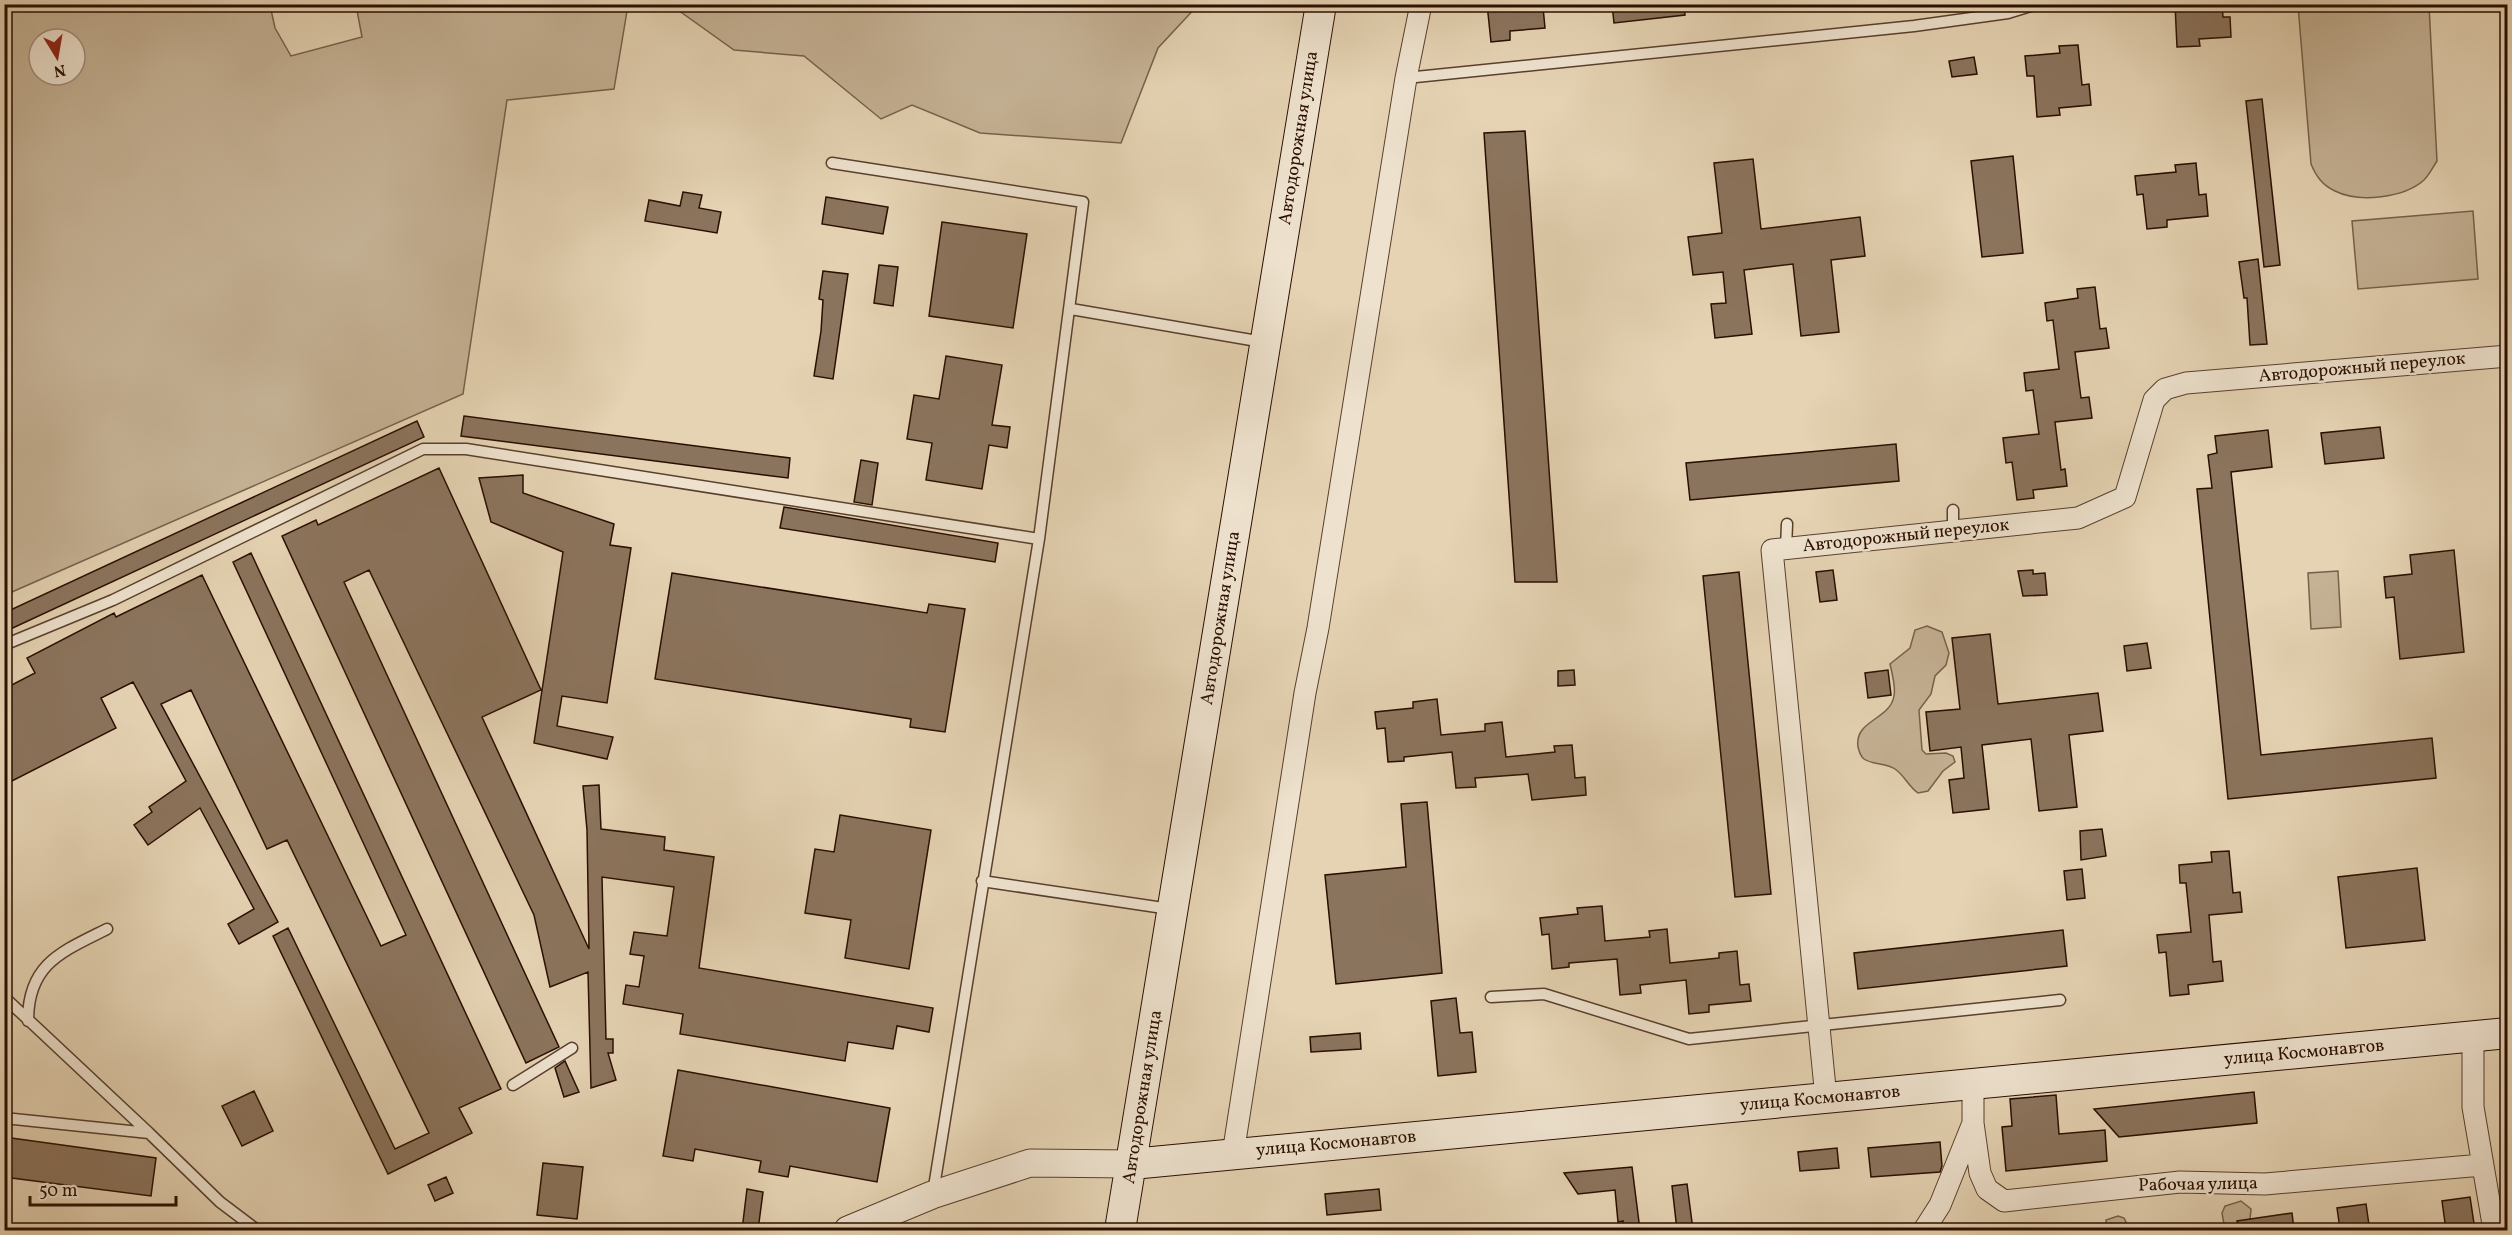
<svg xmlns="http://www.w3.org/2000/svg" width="2512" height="1235" viewBox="0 0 2512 1235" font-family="Vollkorn,serif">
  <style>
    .green { fill: #c5b295; stroke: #78604a; stroke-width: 1.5; fill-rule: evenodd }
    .building { fill: #8b745d; stroke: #2a0e00; stroke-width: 1.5 }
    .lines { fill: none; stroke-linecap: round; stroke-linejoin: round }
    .service-casing { stroke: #593f2d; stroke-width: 13 }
    .minor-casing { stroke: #593f2d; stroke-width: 23 }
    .tertiary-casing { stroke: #593f2d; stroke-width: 29 }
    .secondary-casing { stroke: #2a0e00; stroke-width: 32 }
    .service { stroke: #eee2ce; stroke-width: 10 }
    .minor { stroke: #eee2ce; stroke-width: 21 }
    .tertiary { stroke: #eee2ce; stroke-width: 27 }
    .secondary { stroke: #eee2ce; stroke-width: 30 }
    .labels { text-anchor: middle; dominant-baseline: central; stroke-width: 5; stroke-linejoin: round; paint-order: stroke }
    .street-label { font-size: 18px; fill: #2a0e00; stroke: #eee2ce }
  </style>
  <rect width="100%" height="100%" fill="#e5d3b3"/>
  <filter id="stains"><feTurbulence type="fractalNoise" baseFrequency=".00333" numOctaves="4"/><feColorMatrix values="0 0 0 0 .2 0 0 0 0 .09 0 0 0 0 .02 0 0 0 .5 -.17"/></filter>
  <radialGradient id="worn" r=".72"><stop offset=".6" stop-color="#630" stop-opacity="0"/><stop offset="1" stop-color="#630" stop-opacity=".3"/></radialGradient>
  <path class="green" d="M4 5H270L275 28 291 56 362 37 356 5H628L614 89 507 100 463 394 5 595ZM39 39H75V75H39Z
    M671 5H1198L1158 48 1121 143 980 133 912 105 881 119 804 56 734 50Z
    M2298 5H2429L2437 161C2433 167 2429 175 2424 180 2404 198 2359 203 2335 191 2322 185 2316 176 2311 164Z
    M2473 211 2478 279 2358 289 2352 221Z
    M2338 571 2341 627 2311 629 2308 573Z
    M1927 626 1942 632 1949 653 1946 665 1935 676 1931 694 1919 710 1922 750 1926 754 1946 753 1953 756 1955 762 1943 771 1928 791 1918 793C1908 786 1905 776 1895 769 1887 763 1873 765 1864 759 1861 757 1859 751 1858 747 1854 720 1890 720 1894 696 1896 687 1892 673 1890 664L1910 648 1915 630Z
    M2241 1201 2251 1209 2249 1230H2225L2222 1213 2225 1206Z
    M2118 1216 2124 1218 2130 1230H2107L2106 1220Z"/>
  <path class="building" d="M1487 4 1543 7 1545 28 1510 31V40L1491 42Z
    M1612 4H1684L1685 15 1614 23Z
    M2175 4H2222L2223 17H2230L2231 37 2199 39 2200 46 2177 47Z
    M2078 45 2082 85 2089 84 2091 105 2059 108 2060 115 2037 117 2034 76H2027L2025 56 2060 53 2059 46Z
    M1974 57 1977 74 1952 77 1949 61Z
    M2262 99 2280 265 2264 267 2246 101Z
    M1525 131 1557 582H1515L1484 133Z
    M2013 156 2023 253 1982 257 1971 161Z
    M1753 159 1761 229 1860 217 1865 256 1831 260 1839 332 1801 336 1793 264 1744 270 1752 334 1715 338 1711 304 1726 303 1723 272 1693 275 1688 237 1722 233 1714 163Z
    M2196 163 2199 195 2206 194 2208 216 2167 220V227L2147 229 2143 194 2137 195 2135 176 2176 172 2175 165Z
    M683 192 702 195 699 208 721 212 717 233 645 221 649 200 680 206Z
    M826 197 888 207 883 234 822 224Z
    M942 222 1027 234 1013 328 929 316Z
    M2258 259 2267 344 2250 345 2247 298H2244L2239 262Z
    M879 265 898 267 893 306 874 303Z
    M823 271 848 274 833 379 814 376 821 331 823 300 819 299Z
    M2095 287 2100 329 2106 328 2109 348 2075 352 2081 398 2089 397 2092 418 2055 422 2061 470 2065 469 2067 486 2033 490 2034 498 2017 500 2012 462 2006 463 2003 438 2039 434 2033 390 2026 391 2024 373 2059 369 2053 320 2047 321 2045 303 2078 298 2077 289Z
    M946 356 1002 365 992 425 1010 427 1007 448 989 445 982 489 926 480 932 443 907 439 914 395 939 399Z
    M464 416 790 458 788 478 461 436Z
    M417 421 424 437 4 632V613Z
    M2380 427 2384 458 2325 464 2321 433Z
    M2268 430 2272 467 2231 472 2261 755 2432 738 2436 778 2228 799 2197 489 2212 488 2208 455 2217 453 2215 436Z
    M1896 444 1899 481 1690 500 1686 463Z
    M861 460 878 463 872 505 854 502Z
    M439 468 541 690 482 717 589 949 587 830 583 786 599 785 601 829 665 837 664 850 714 857 699 968 933 1008 929 1032 897 1026 893 1049 848 1042 845 1061 680 1034 683 1014 623 1004 626 985 639 987 644 956 630 954 634 932 667 936 674 887 602 877 606 1039H613V1053H608L616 1080 591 1088 588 972 550 987 534 915 369 570 344 582 559 1047 526 1063 282 536 316 520 318 525Z
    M523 475V493L614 524 610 545 631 548 607 703 562 696 557 726 613 737 607 759 534 743 563 552 491 522 479 478Z
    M784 507 998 543 995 562 780 528Z
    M2454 550 2464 652 2400 659 2394 597 2386 598 2384 577 2412 574 2410 555Z
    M251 553 501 1089 459 1108 472 1133 388 1174 273 936 288 928 395 1149 429 1133 287 840 267 849 191 690 161 704 278 922 239 944 228 924 254 909 200 808 148 845 134 825 152 812 149 807 186 781 133 682 101 698 116 728 4 785V689L35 673 27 658 114 613 116 617 202 575 381 946 406 935 233 562Z
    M1833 570 1837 600 1820 602 1816 572Z
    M2033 570V574L2045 573 2047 595 2023 596 2018 571Z
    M1739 572 1771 894 1735 897 1703 576Z
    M672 573 927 613 929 604 965 609 945 732 910 727 911 719 655 679Z
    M1990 634 1998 704 2098 693 2103 731 2069 735 2077 807 2039 811 2031 739 1982 745 1989 809 1953 813 1949 780 1964 778 1961 747 1930 751 1926 712 1960 709 1952 638Z
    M2147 643 2151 668 2127 671 2124 646Z
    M1574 670 1575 685 1558 686V671Z
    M1888 670 1891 695 1868 698 1865 673Z
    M1437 699 1441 735 1485 731V724L1502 722 1506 757 1555 752 1554 746 1572 745 1575 778 1585 777 1586 795 1532 800 1528 774 1475 778 1476 787 1456 788 1452 752 1404 757V761L1388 762 1385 728 1377 729 1375 712 1413 708V702Z
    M1427 802 1442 973 1336 984 1325 875 1406 867 1401 804Z
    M840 815 931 830 909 969 845 958 851 920 805 913 815 849 834 852Z
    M2102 829 2106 856 2081 860 2080 831Z
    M2229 851 2233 893 2240 892 2242 912 2209 915 2213 962 2221 961 2223 981 2188 985 2189 994 2170 996 2166 952 2159 953 2157 935 2191 932 2186 883H2180L2179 865 2212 862 2211 852Z
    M2417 868 2425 940 2346 948 2338 877Z
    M2082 869 2085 898 2067 900 2064 871Z
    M1602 906 1605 941 1650 937 1649 931 1667 929 1670 963 1719 958V953L1737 951 1740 985 1749 984 1751 1001 1709 1005V1012L1689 1014 1686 980 1640 985 1641 993 1620 995 1617 959 1569 963V967L1552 969 1549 934 1542 935 1540 918 1578 914 1577 908Z
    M2063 930 2067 966 1858 989 1854 953Z
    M1456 998 1460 1033 1472 1032 1476 1072 1438 1076 1431 1001Z
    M1360 1033 1361 1049 1311 1052 1310 1037Z
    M565 1061 579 1092 564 1097 555 1068Z
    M678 1070 890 1108 877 1182 790 1166 788 1177 759 1172 761 1161 695 1149 693 1161 663 1156Z
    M254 1091 273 1131 242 1146 222 1106Z
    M2254 1092 2257 1123 2119 1137 2094 1109Z
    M2056 1095 2059 1134 2105 1130 2107 1161 2006 1171 2002 1127 2012 1126 2010 1099Z
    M4 1137 156 1158 151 1196 4 1177Z
    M1940 1142 1942 1166 1940 1172 1871 1177 1868 1148Z
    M1837 1148 1839 1168 1800 1171 1798 1152Z
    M543 1163 583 1167 577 1219 537 1215Z
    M1632 1167 1640 1230H1623V1221L1618 1222 1615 1190 1578 1194 1564 1173Z
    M446 1177 453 1193 435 1201 428 1185Z
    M1687 1184 1693 1230H1677L1672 1186Z
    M747 1189 763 1192 758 1230H742Z
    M1379 1189 1381 1210 1327 1215 1325 1194Z
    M2470 1197 2475 1230H2446L2442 1201Z
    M2366 1204 2369 1225 2340 1229 2337 1208Z
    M2292 1213 2294 1230H2238L2237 1221Z"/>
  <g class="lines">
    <defs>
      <path id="service" d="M1406 78 1914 26 2008 13 2037 4
        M832 163 1083 202 1039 539 933 1193
        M1071 309 1263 342
        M1953 510V531
        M1786 548 1787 524
        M4 645 113 600 423 449H466L1039 539
        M982 881 1170 909
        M4 997 149 1133
        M1491 997 1544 994 1689 1039 2060 1000
        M28 1021C28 964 61 952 107 929
        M513 1085 572 1048
        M4 1118 149 1133 220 1202 257 1230"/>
      <path id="minor" d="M2473 1037V1107L2494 1230
        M1826 1098 1772 550 2078 518 2125 497 2154 400 2165 389 2186 383 2508 356
        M1973 1123 1980 1173 1987 1189 2004 1201 2180 1182 2265 1184 2482 1165
        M1233 1154 1305 693 1318 628 1406 78 1421 4
        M1924 1230 1940 1205 1973 1123V1085"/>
      <path id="tertiary" d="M848 1230 932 1195 1030 1163 1132 1164"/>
      <path id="secondary" d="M1132 1164 2508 1033
        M1120 1230 1321 4"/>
    </defs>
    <use href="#service" class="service-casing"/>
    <use href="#minor" class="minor-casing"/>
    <use href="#tertiary" class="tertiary-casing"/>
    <use href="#secondary" class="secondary-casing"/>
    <use href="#service" class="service"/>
    <use href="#minor" class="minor"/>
    <use href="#tertiary" class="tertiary"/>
    <use href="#secondary" class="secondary"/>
  </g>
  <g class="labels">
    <g class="street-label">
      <text transform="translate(1299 138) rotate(-81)">Автодорожная улица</text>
      <text transform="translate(2362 368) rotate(-5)">Автодорожный переулок</text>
      <text transform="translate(1906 536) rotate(-6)">Автодорожный переулок</text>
      <text transform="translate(1221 618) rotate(-81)">Автодорожная улица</text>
      <text transform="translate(2304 1053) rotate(-5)">улица Космонавтов</text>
      <text transform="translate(1143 1097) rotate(-81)">Автодорожная улица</text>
      <text transform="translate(1820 1099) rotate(-5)">улица Космонавтов</text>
      <text transform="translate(1336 1144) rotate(-5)">улица Космонавтов</text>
      <text transform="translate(2198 1185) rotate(-1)">Рабочая улица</text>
    </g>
  </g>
  <rect width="2512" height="1235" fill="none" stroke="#e5d3b3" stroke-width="24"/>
  <rect x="6" y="6" width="2500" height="1223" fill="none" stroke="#2a0e00" stroke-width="3"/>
  <rect x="12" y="12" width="2488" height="1211" fill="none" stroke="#2a0e00" stroke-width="1.5"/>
  <g transform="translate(57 57) rotate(169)"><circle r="28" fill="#eee2ce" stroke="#a08d7c" stroke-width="1.5"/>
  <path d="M0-4.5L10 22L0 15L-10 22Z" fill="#8f2418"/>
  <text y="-9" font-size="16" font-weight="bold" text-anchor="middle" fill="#2a0e00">N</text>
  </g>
  <path d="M30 1196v9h146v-9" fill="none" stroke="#2a0e00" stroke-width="3"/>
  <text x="39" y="1196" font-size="18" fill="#2a0e00" stroke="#eee2ce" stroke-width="4.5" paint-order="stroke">50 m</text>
  <rect width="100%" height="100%" filter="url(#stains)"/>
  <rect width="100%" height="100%" fill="url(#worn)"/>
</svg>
